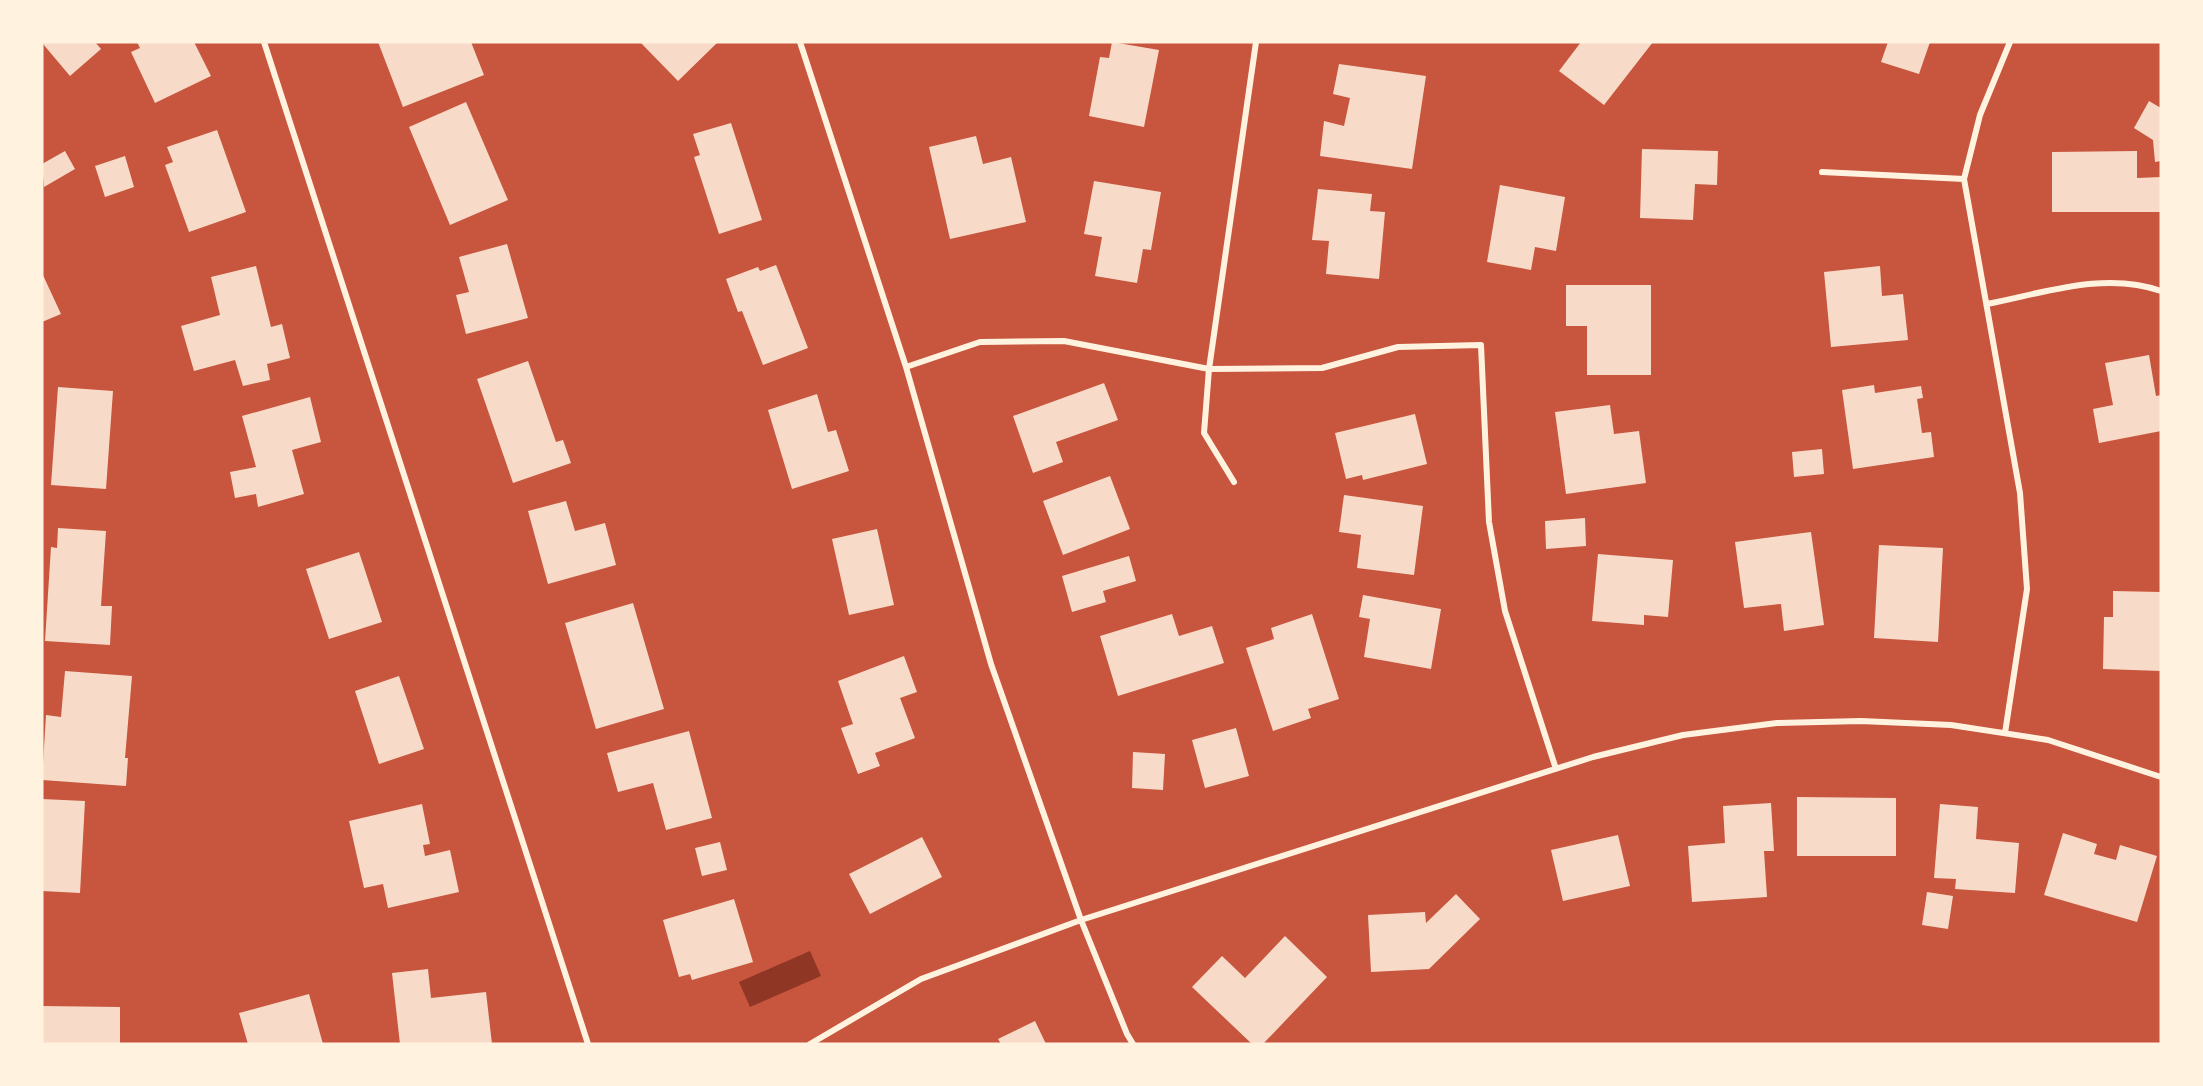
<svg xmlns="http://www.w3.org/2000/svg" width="2203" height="1086" viewBox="0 0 2203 1086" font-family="'Public Sans',sans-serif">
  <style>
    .water { fill: #8f3625 }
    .building { fill: #f7dbc8 }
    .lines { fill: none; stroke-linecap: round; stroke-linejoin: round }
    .minor { stroke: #fff3e0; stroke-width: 6 }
  </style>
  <rect width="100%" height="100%" fill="#c8553d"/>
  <path class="water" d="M810 951 821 976 750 1007 739 982Z"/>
  <path class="building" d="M46 42H95L101 49 70 76 43 44Z
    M137 42H194L211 76 155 103 131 52 140 48Z
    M378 42H471L484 75 403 107Z
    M640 42H718L678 81Z
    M1112 42 1159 50 1144 127 1089 116 1100 57 1109 58Z
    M1581 42H1653L1604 105 1559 71Z
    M1888 42H1930L1919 74 1881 62Z
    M1339 64 1426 76 1412 169 1320 156 1324 121 1344 126 1350 98 1333 94Z
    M2149 101 2161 108V161L2155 162 2153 140 2134 128Z
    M466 102 508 200 450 225 409 127Z
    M731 123 762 220 719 234 694 157 700 155 693 134Z
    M217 130 246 212 189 232 165 165 173 162 167 147Z
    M976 136 983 164 1011 157 1026 222 950 239 929 147Z
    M1642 149 1718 151 1717 185 1695 184 1693 220 1640 218Z
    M65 151 75 169 44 187 42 164Z
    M2137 151V178L2161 177V212H2052V152Z
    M125 156 134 187 105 197 95 166Z
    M1094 181 1161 192 1151 250 1143 249 1137 283 1095 276 1102 237 1084 234Z
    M1500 185 1565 197 1556 251 1535 247 1531 270 1487 262Z
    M1318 189 1372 194 1370 211 1385 212 1379 279 1326 274 1329 241 1312 240Z
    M507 244 528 318 466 334 456 295 469 292 459 257Z
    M776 265 808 348 763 365 742 311 738 312 726 279 758 267 760 271Z
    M256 266 271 327 282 324 290 358 267 364 270 380 243 386 235 360 194 371 181 326 220 315 211 277Z
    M1880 266 1882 296 1903 294 1908 340 1831 347 1824 272Z
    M42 273 61 314 42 322Z
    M1566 285H1651V375H1587V326H1566Z
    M2149 355 2156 396 2161 395V431L2099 443 2093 409 2113 405 2105 363Z
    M528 361 556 442 563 440 571 463 513 483 477 379Z
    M1104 383 1118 420 1056 442 1063 462 1033 473 1013 416Z
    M1874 385 1875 393 1921 386 1923 398 1917 399 1922 433 1931 432 1934 457 1853 469 1842 390Z
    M58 387 113 391 106 489 51 485Z
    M817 394 828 432 836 430 849 471 792 489 768 410Z
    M310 397 321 442 292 450 304 494 258 507 256 494 235 498 230 472 256 467 242 416Z
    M1610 405 1614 434 1639 431 1646 483 1566 494 1555 412Z
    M1415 414 1427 464 1363 480 1362 475 1346 479 1335 433Z
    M1822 449 1824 474 1794 477 1792 452Z
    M1110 476 1130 529 1063 555 1043 501Z
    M1344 495 1423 506 1414 575 1357 568 1361 535 1339 532Z
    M566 501 575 531 605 523 616 565 548 584 528 511Z
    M1585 518 1586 546 1546 549 1545 521Z
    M58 528 106 531 101 606H112L110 645 45 641 51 547 57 548Z
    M877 529 894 605 849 615 832 539Z
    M1811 532 1824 625 1784 631 1781 604 1744 608 1735 542Z
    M1879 545 1943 548 1938 642 1874 638Z
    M359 552 382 622 329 639 306 569Z
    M1598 554 1673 560 1668 617 1644 615V625L1592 621Z
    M1129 556 1136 581 1103 591 1106 602 1072 612 1062 576Z
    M2113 591 2161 592V671L2103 669 2104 617H2113Z
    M1363 595 1441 609 1431 669 1364 657 1370 619 1359 617Z
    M633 603 664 709 596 729 565 623Z
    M1172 614 1179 636 1212 626 1224 663 1118 696 1100 636Z
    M1312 614 1339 699 1308 709 1311 718 1273 731 1246 648 1274 639 1271 628Z
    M904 656 917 692 900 698 915 738 875 753 880 766 858 774 841 728 853 724 838 681Z
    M65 671 132 676 125 758H128L126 786 42 780 46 715 61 717Z
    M399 676 424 749 379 764 355 691Z
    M1236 728 1249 776 1205 788 1192 740Z
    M689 731 712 818 666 830 653 783 618 792 607 753Z
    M1133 752 1165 754 1163 790 1132 788Z
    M1797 797 1896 798V856H1797Z
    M42 799 85 801 80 893 42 891Z
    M1771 803 1774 851H1764L1767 897 1692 902 1688 846 1725 843 1723 806Z
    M422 804 430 844 423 845 425 856 450 850 459 892 388 908 383 884 364 888 349 821Z
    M1940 804 1978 807 1976 839 2019 843 2015 893 1955 889 1956 879 1934 878Z
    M2063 833 2097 844 2094 854 2116 860 2120 845 2157 856 2137 922 2044 895Z
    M1618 835 1630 886 1563 901 1551 850Z
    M922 837 942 877 870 914 849 874Z
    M720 842 727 870 702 876 695 848Z
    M1927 892 1953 896 1948 929 1922 925Z
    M1456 894 1480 919 1429 969 1371 972 1368 915 1425 912 1426 923Z
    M734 899 753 962 692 980 690 974 679 977 663 920Z
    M1285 936 1327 977 1263 1044H1252L1192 987 1222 956 1245 978Z
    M428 969 431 998 486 992 492 1044H400L392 973Z
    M309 994 323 1044H248L239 1013Z
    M42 1006 120 1007V1044H42Z
    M1035 1021 1046 1044H1001L998 1039Z"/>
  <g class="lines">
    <path class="minor" d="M264 42 588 1044
      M800 42 906 367 991 664 1081 920 1127 1034 1133 1044
      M1822 172 1964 179
      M1987 304C2044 293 2105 271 2161 291
      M906 367 980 342 1064 341 1209 369 1322 368 1398 347 1481 345 1489 522 1505 611 1556 769
      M1234 482 1204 433 1209 369 1256 42
      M2005 733 2027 589 2020 493 1964 179 1980 115 2010 42
      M810 1044 921 979 1081 920 1593 757 1683 735 1777 723 1861 721 1951 725 2048 740 2161 777"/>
  </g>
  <rect width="2203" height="1086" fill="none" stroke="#fff3e0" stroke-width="87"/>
</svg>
